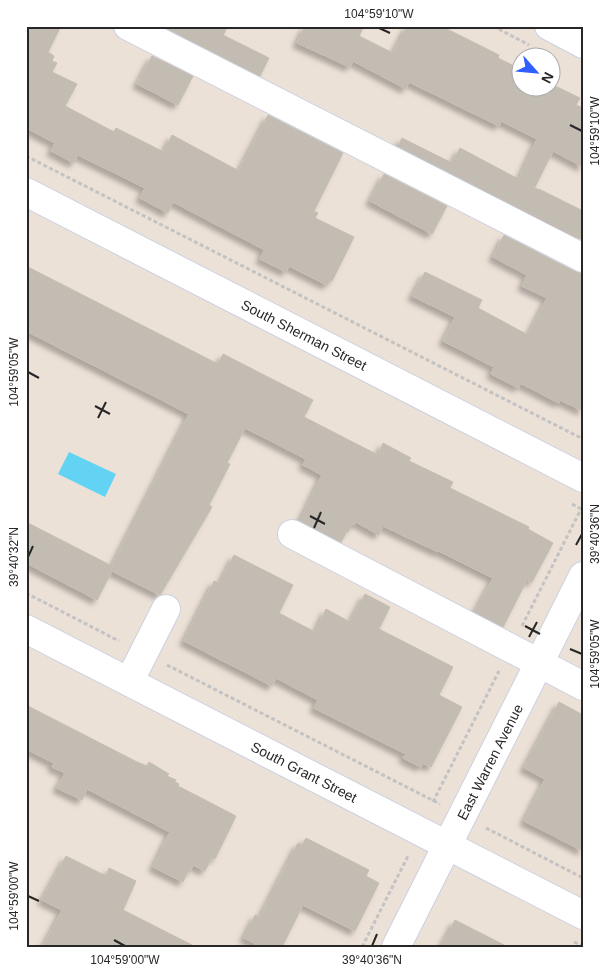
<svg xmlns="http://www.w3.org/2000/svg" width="609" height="973" viewBox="0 0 609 973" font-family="Arial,sans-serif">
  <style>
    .water { fill: #63d3f4 }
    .building { fill: #c2bcb3; stroke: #c6bdb1; filter: url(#shadow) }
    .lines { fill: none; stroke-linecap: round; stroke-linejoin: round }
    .minor-casing { stroke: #ccd1e1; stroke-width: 30 }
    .path { stroke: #c3c3c3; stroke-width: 3; stroke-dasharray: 4 2.5; stroke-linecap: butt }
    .minor { stroke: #fff; stroke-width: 28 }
    .ticks { fill: none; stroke: #272727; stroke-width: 2 }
    .labels { text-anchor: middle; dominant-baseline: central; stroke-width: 5; stroke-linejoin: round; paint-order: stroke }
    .street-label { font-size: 14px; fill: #272727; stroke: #fff }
    .neatline { fill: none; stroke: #272727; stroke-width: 2 }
    .ticks-label { font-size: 12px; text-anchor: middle; fill: #272727 }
  </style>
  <defs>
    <filter id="shadow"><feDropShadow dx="-4.5" dy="4.5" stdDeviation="2.5" flood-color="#0004"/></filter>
  </defs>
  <rect width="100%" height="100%" fill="#ebe1d7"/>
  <path class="water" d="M69 452 116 474 105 497 58 474Z"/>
  <path class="building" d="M26 26H61L48 52 54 56 52 61 57 63 52 72 77 84 65 106 114 132 116 128 164 152 172 135 239 171 268 115 343 153 314 211 318 213 315 218 317 219 354 237 332 281 330 280 327 285 289 266 286 272 260 259 264 251 261 248 173 202 168 213 140 198 145 188 78 155 74 163 51 151 55 143 26 128Z
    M167 26H228L223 35 269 58 260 76 166 28Z
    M305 26H364L359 36 393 53 407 26H441L499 55 498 58 522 70V88H542L550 91 553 85 580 98 576 105 583 108V167L553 151 535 187 519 179 537 139 501 121 499 126 409 82 406 89 353 61 350 67 297 43Z
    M152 56 193 76 178 105 137 84Z
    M402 138 452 163 460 148 539 190V189L583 211V240L398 146Z
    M384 174 447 206 432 234 370 201Z
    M504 235 576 272 583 273V411L560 400 559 403 520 383 519 388 491 374 494 367 443 341 455 317 412 296 425 272 482 300 478 308 528 335 547 298 522 286 527 275 493 257Z
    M26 266 218 364 223 354 313 400 304 417 378 455 383 443 411 458 409 461 453 482 450 488 529 527 528 529 553 543 532 582 527 580 503 627 475 612 493 578 439 551 438 552 383 526 379 535 356 522 354 525 352 524 348 532 347 531 341 542 300 521 322 475 303 465 306 459 245 428 227 463 230 464 209 505 212 507 160 595 112 571 97 600 26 563V522L112 566 189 414 26 331Z
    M234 555 293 585 279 613 315 632 326 609 350 622 365 594 390 607 379 629 453 667 439 695 462 707 431 767 423 763 421 767 403 758 406 754 314 708 318 700 276 678 272 686 184 641 214 581 220 583Z
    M559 702 583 715V851L524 821 545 779 524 768Z
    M26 705 137 762 147 766 149 762 169 774 167 776 176 780 175 782 179 784 178 786 236 816 215 859 212 857 205 871 193 865 190 872 188 871 183 882 153 867 170 832 87 789 82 800 57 788 65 773 52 767 54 763 26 749Z
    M306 838 369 870 366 876 379 883 355 931 303 905 282 947H261L244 938 255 915 260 917 298 843 302 845Z
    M66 856 106 876 109 868 136 881 123 910 196 947H43L62 910 42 900Z
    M455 920 508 947H441Z"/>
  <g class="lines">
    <defs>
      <path id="minor" d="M128 26 583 258
        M549 26 583 44
        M26 192 583 478
        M292 534 583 686
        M26 629 583 915
        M129 682 166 609
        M396 947 583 576"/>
    </defs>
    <use href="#minor" class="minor-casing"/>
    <path class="path" d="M493 26 529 45
      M26 156 583 439
      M572 504 583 510
      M26 593 119 641
      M522 626 581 509
      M167 665 440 804
      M433 802 499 671
      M486 828 583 878
      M574 942 583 946
      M362 947 408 856"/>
    <use href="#minor" class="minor"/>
  </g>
  <path class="ticks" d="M379 28 390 33M570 125 582 131M28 372 39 378M95 406 110 414M98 418 106 402M310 516 325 524M314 528 321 512M576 545 582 534M28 557 33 546M525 626 540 634M529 637 537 622M570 649 582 654M28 896 39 901M114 940 125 946M372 946 377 934"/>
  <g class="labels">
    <g class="street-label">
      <text transform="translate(304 335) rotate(27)">South Sherman Street</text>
      <text transform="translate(490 762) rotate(-63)">East Warren Avenue</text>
      <text transform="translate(304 772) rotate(27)">South Grant Street</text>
    </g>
  </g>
  <rect width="609" height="973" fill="none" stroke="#ffffff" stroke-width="55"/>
  <g transform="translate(536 72) rotate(117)"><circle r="24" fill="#ffffff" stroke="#a9a9a9"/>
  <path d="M0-4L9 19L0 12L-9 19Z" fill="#305fff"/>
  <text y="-8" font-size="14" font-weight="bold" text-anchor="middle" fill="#272727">N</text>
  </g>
  <rect x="28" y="28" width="554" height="918" class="neatline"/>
  <g class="ticks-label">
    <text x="379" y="18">104°59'10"W</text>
    <text transform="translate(595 131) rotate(-90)" y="4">104°59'10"W</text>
    <text transform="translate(14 372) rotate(-90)" y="4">104°59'05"W</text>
    <text transform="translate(595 534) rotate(-90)" y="4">39°40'36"N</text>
    <text transform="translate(14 557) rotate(-90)" y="4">39°40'32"N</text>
    <text transform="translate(595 654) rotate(-90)" y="4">104°59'05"W</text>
    <text transform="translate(14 896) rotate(-90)" y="4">104°59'00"W</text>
    <text x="125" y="964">104°59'00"W</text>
    <text x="372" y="964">39°40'36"N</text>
  </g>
</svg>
